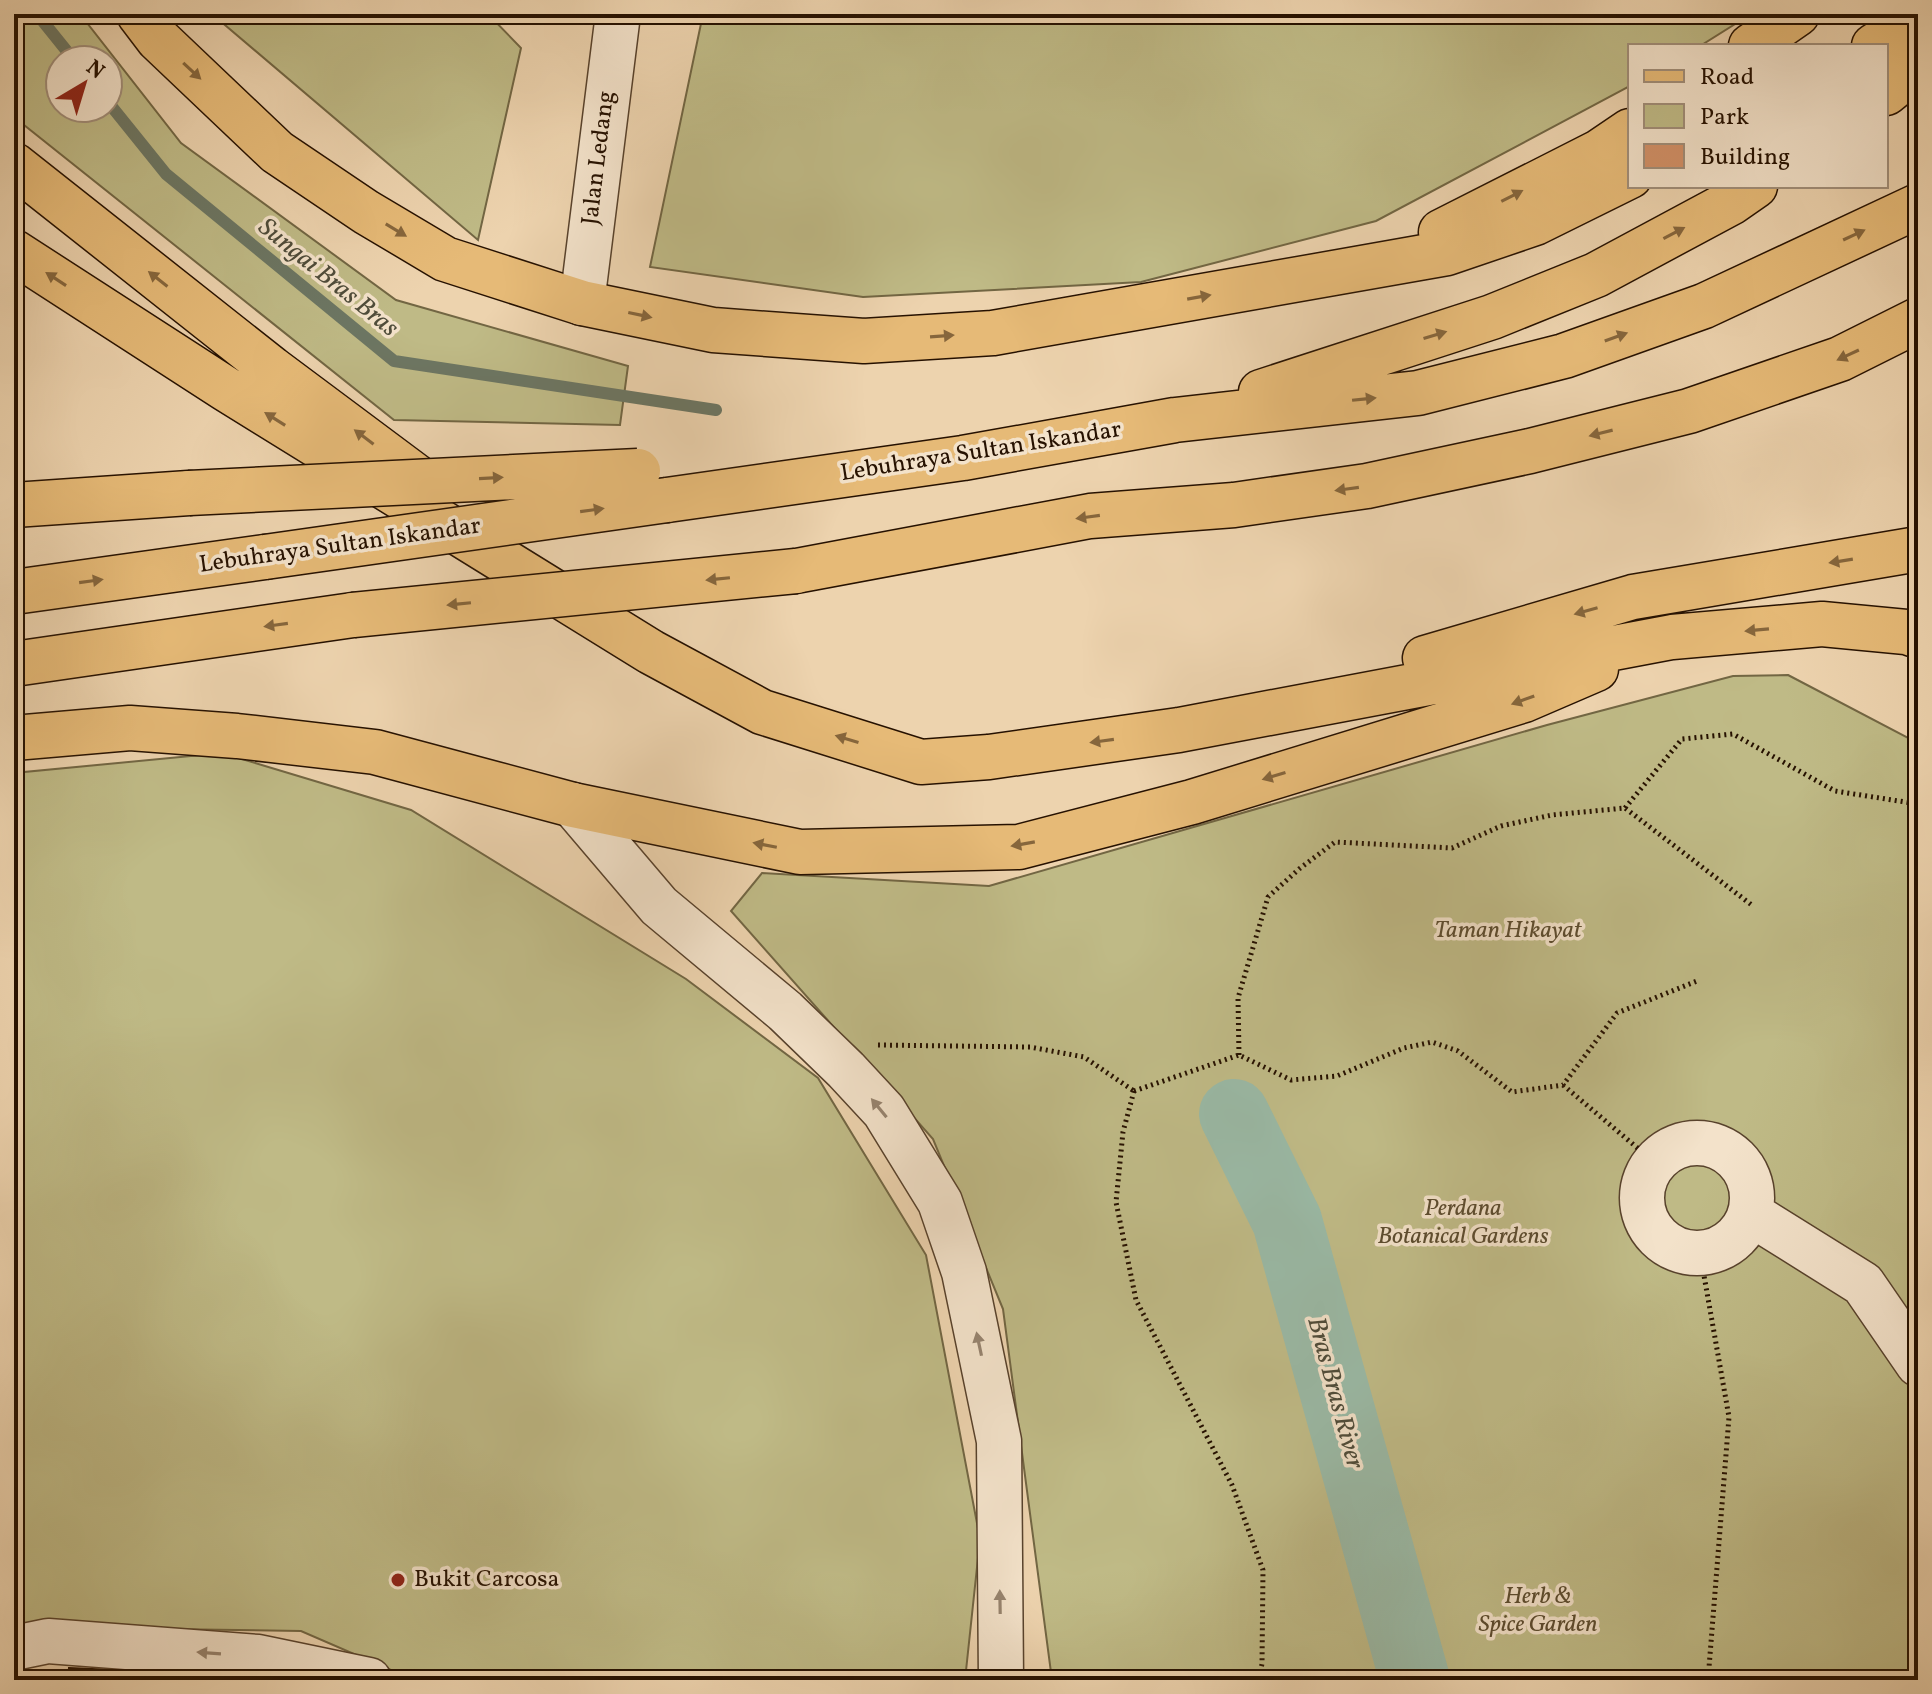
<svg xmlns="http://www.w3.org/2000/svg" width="1932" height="1694" viewBox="0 0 1932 1694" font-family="Vollkorn,serif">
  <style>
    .green { fill: #bfba86; stroke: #726643; stroke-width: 2; fill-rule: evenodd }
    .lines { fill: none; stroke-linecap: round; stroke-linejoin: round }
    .stream { stroke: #6c7663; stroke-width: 12 }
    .river { stroke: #9ab9a5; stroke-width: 70 }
    .building { fill: #d29168; stroke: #261100; stroke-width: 2 }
    .minor-casing { stroke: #58422c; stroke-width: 47 }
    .major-casing { stroke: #261100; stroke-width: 47 }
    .path { stroke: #261100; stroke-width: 5; stroke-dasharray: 2 4; stroke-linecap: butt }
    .minor { stroke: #f3e2ca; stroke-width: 44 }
    .major { stroke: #e6ba77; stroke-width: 44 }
    .major-bridge-casing { stroke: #261100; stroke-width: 47; stroke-linecap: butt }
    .major-bridge { stroke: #e6ba77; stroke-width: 44 }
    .oneway { fill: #86663c }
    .oneway2 { fill: #97846f }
    .poi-dot { fill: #8f2418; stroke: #f3e2ca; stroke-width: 3 }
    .labels { text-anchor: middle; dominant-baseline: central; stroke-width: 7; stroke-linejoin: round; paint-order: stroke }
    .street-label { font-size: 24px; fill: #261100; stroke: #f3e2ca }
    .park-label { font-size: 24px; font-style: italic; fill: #5c4c2f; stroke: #f3e2ca }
    .poi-label { font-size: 24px; fill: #261100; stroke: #f3e2ca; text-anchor: start }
    .water-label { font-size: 26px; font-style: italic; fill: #4f4c3a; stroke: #f3e2ca }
  </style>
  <rect width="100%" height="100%" fill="#edd3ae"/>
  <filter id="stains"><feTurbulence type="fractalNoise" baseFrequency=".0025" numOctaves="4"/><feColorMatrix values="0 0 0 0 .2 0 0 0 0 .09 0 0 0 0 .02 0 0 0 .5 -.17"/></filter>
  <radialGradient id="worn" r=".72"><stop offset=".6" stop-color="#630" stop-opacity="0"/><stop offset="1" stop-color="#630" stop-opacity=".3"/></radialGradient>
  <path class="green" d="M14 14H80L181 143 396 300 628 366 620 425 394 420 14 117ZM108 60V108H60V60Z
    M212 14H488L521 48 478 240Z
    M703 14H1751L1700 46H1630V86L1376 221 1141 282 863 297 650 267Z
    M1788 675 1918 743V1680H1052L1003 1309 933 1139 731 911 762 873 989 886 1547 725 1733 676Z
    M222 753 411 810 686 979 818 1078 926 1255 980 1539 965 1680H414L301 1631 14 1627V773Z"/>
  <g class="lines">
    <path class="stream" d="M37 14 74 60
      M108 102 166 174 394 361 716 410"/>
    <path class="river" d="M1234 1114 1287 1221 1415 1680"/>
  </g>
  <path class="building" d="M69 1668 114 1670 113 1680H68Z"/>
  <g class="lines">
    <defs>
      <path id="minor" d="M582 303 618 14
        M573 805 659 906 785 1011 846 1070 884 1111 940 1202 964 1272 999 1441 1001 1680
        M1642 1198a55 55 0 1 1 110 0a55 55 0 1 1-110 0Z
        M1751 1214 1863 1284 1918 1364
        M14 1648 48 1641 258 1657 369 1680"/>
      <path id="major" d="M139 14 158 39 277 152 366 212 445 259 582 303 713 330 864 341 993 333 1447 253 1535 223 1630 176
        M1751 46 1797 14
        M1874 46 1918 18
        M1886 93 1918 67
        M14 165 272 369 418 478
        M1441 232 1599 152 1630 131
        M14 252 226 389 651 652 762 712 921 762 989 757 1179 730 1672 637 1822 624 1906 632 1918 636
        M1261 392 1492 317 1596 275 1732 202 1755 186
        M667 500 963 458 1175 420 1418 393 1564 356 1704 306 1918 206
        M14 505 189 493
        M796 571 1090 516 1234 505 1367 486 1530 451 1689 411 1840 359 1918 320
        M14 592 265 557
        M1425 658 1633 597 1918 549
        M14 664 353 615
        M14 738 130 728 237 736 375 752 573 805 800 852 1019 847 1192 802 1524 700 1596 669"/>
    </defs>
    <use href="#minor" class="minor-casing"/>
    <use href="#major" class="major-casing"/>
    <path class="path" d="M1625 808 1682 739 1733 734 1835 791 1918 804
      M878 1045 1030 1047 1084 1057 1134 1091
      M1239 1055 1238 998 1268 897 1299 869 1335 842 1452 848 1501 826 1552 815 1625 808 1753 906
      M1563 1085 1654 1162
      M1134 1091 1239 1055 1291 1080 1337 1076 1404 1048 1432 1042 1458 1051 1512 1092 1563 1085 1617 1013 1697 981
      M1134 1091 1123 1132 1116 1202 1136 1300 1232 1485 1263 1570 1262 1664 1258 1680
      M1700 1253 1729 1417 1708 1680"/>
    <use href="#minor" class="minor"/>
    <use href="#major" class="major"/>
    <defs>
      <path id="major-bridge" d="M189 493 638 471
        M265 557 667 500
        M353 615 796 571"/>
    </defs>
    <use href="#major-bridge" class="major-bridge-casing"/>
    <use href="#major-bridge" class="major-bridge"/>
  </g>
  <defs><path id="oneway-solid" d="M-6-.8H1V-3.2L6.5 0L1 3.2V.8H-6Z" transform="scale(2)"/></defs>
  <g class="oneway">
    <use href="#oneway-solid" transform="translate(192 71) rotate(43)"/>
    <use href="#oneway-solid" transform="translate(1512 196) rotate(-27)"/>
    <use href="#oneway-solid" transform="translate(396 230) rotate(31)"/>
    <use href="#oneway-solid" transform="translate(1674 233) rotate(-28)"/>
    <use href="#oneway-solid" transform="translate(1854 235) rotate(-25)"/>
    <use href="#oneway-solid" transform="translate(56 279) rotate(-147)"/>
    <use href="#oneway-solid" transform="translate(158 279) rotate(-142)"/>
    <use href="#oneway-solid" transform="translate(1199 297) rotate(-10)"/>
    <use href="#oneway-solid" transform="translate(640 315) rotate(12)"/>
    <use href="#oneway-solid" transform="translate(1435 335) rotate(-17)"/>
    <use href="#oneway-solid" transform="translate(942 336) rotate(-4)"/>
    <use href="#oneway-solid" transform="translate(1616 337) rotate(-20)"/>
    <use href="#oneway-solid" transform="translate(1848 355) rotate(155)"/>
    <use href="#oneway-solid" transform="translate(1364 399) rotate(-6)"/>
    <use href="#oneway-solid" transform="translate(275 419) rotate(-148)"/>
    <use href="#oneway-solid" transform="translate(1601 433) rotate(166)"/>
    <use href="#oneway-solid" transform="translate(364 437) rotate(-143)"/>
    <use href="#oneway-solid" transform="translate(491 478) rotate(-3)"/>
    <use href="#oneway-solid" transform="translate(1347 489) rotate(172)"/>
    <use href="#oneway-solid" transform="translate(592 510) rotate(-8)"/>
    <use href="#oneway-solid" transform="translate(1088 517) rotate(172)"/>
    <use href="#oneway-solid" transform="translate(1841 561) rotate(171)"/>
    <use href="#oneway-solid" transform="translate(718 579) rotate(174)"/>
    <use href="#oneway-solid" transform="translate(91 581) rotate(-8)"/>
    <use href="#oneway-solid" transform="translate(459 604) rotate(174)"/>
    <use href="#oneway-solid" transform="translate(1586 611) rotate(164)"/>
    <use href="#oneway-solid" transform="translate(276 625) rotate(172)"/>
    <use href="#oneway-solid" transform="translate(1757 630) rotate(175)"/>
    <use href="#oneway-solid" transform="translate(1523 700) rotate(160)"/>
    <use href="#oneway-solid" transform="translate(847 739) rotate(-163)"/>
    <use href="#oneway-solid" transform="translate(1102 741) rotate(172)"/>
    <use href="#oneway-solid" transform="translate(1274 776) rotate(163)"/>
    <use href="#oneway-solid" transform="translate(1023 844) rotate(170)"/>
    <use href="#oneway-solid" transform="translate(765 845) rotate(-169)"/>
  </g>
  <g class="oneway2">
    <use href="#oneway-solid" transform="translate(879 1108) rotate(-129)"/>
    <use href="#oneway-solid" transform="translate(979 1344) rotate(-102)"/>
    <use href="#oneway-solid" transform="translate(1000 1602) rotate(-91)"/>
    <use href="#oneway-solid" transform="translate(209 1653) rotate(-176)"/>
  </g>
  <circle class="poi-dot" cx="398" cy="1580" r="8"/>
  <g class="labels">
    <g class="street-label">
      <text transform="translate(599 158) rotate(-83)">Jalan Ledang</text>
      <text transform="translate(981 452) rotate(-9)">Lebuhraya Sultan Iskandar</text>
      <text transform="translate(340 546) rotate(-8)">Lebuhraya Sultan Iskandar</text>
    </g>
    <g class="park-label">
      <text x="1508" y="931">Taman Hikayat</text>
      <text x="1463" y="1209">Perdana<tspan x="1463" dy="28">Botanical Gardens</tspan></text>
      <text x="1538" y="1597">Herb &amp;<tspan x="1538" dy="28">Spice Garden</tspan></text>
    </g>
    <g class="poi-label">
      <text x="414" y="1580">Bukit Carcosa</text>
    </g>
    <g class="water-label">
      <text transform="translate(328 278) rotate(39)">Sungai Bras Bras</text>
      <text transform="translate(1335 1393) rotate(75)">Bras Bras River</text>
    </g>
  </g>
  <rect width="1932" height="1694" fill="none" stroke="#edd3ae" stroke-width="48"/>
  <rect x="16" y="16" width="1900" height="1662" fill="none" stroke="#261100" stroke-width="4"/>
  <rect x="24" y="24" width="1884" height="1646" fill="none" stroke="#261100" stroke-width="2"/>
  <rect x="1628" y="44" width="260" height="144" fill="#f3e2ca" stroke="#a18e79" stroke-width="2"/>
  <rect x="1644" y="70" width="40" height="12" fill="#e6ba77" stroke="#a18e79" stroke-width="2"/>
  <text x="1700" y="84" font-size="24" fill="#261100">Road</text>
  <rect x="1644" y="104" width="40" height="24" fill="#bfba86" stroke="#a18e79" stroke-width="2"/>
  <text x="1700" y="124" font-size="24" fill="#261100">Park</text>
  <rect x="1644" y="144" width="40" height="24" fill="#d29168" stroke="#a18e79" stroke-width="2"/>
  <text x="1700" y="164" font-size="24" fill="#261100">Building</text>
  <g transform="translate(84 84) rotate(38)"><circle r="38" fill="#f3e2ca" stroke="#a18e79" stroke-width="2"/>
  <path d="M0-6L14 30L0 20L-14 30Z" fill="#8f2418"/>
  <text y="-12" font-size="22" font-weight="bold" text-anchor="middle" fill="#261100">N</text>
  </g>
  <rect width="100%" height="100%" filter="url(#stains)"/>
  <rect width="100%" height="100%" fill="url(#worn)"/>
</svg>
